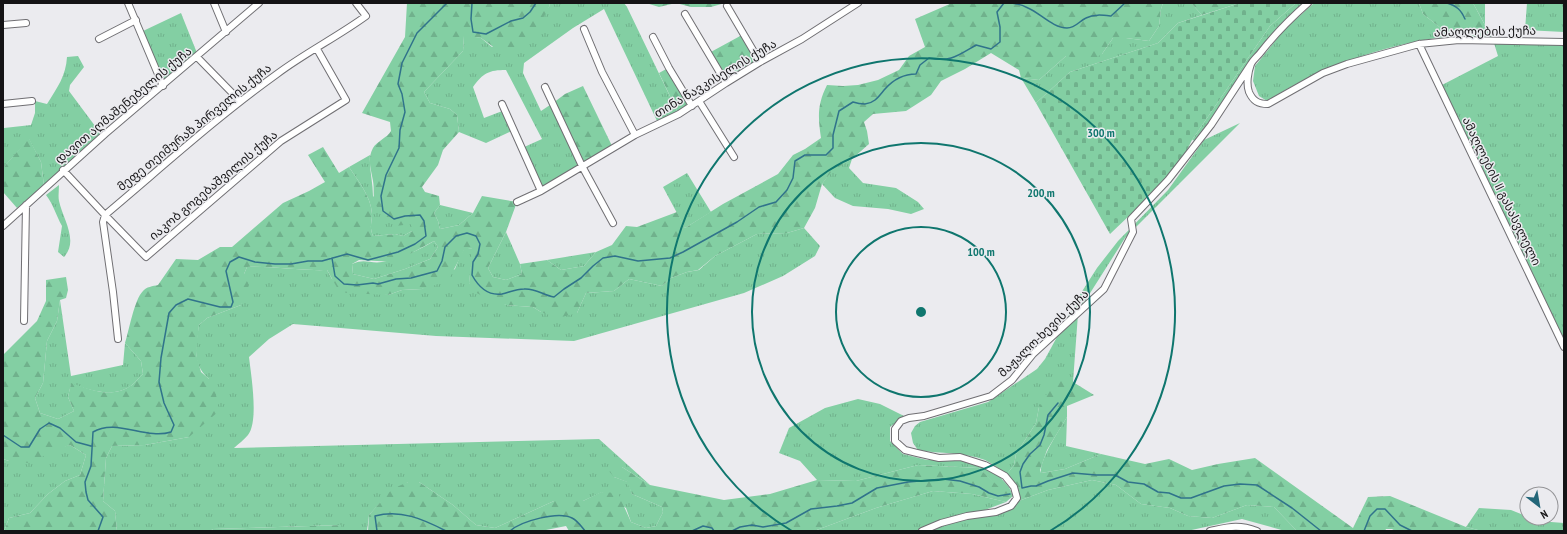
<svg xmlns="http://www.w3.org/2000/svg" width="1567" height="534" viewBox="0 0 1567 534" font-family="'PT Sans Narrow','Noto Sans Georgian',sans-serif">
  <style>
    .grass { fill: url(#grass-tufts) }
    .forest { fill: url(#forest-firs); fill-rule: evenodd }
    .cemetery { fill: url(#cemetery-stones) }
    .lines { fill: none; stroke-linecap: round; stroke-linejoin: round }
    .stream { stroke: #30738b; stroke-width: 1.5 }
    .minor-casing { stroke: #706f73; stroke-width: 8 }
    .minor { stroke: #fff; stroke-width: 6 }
    .ring { fill: none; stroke: #0f766e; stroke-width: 2 }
    .labels { text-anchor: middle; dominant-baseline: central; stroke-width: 3; stroke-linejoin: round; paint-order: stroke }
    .street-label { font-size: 12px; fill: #151416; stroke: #ebebef }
    .centre { fill: #0f766e; stroke: #ebebef; stroke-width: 2 }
    .ring-label { font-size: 12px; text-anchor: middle; font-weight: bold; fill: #0f766e; stroke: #ebebef; stroke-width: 3; stroke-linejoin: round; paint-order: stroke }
  </style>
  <defs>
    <pattern id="grass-tufts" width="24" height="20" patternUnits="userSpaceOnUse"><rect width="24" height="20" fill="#83cfa3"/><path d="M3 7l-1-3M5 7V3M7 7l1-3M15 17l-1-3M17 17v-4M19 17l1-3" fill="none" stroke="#70b18c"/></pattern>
    <pattern id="forest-firs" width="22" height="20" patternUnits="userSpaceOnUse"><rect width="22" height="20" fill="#83cfa3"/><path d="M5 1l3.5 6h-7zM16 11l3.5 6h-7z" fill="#70b18c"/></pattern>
    <pattern id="cemetery-stones" width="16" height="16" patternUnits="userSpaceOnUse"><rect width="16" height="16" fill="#83cfa3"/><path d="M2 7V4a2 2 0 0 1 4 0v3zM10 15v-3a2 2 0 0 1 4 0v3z" fill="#70b18c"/></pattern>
  </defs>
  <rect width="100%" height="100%" fill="#ebebef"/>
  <path class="grass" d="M550 3H624L627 7 678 113 658 123 604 9 573 28 524 63 523 73 541 111 553 103 582 166 541 191 522 148 542 139 506 70C489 70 483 73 473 87L484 118 505 110 514 130 486 143 459 132 457 115 450 109 430 103 424 92 463 51 464 35 481 38 492 47 549 7Z
    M1163 3H1191L1202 15 1178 23 1158 43 1070 72 1036 103 1021 78 1039 80 1066 56 1102 54 1113 38H1126L1149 41 1159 26 1161 9Z
    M1296 3H1305L1248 64 1196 141 1192 140 1270 26Z
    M1314 3H1419L1423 14 1442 29H1458L1468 35C1411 38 1356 55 1304 80 1291 86 1279 94 1267 101L1259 96 1253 81 1255 66 1284 30Z
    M1473 3H1485V25Z
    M1527 3H1564V32L1525 30Z
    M181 13 197 53 164 81 143 31Z
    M1493 40 1564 42V339L1442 85 1498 56Z
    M78 56 84 67 70 85 69 91 101 134 44 186 41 162 29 139 3 168V116L4 128 31 125 35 113V101L47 104C57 88 66 76 67 57Z
    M1240 123 1125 238 1087 298 1078 314 1073 382 1039 407 1036 423 1016 454 1014 465 1007 474C1000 470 993 464 985 460 965 452 940 454 918 450L913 443 911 433 915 426 920 422 988 402 1037 369 1045 359 1081 293 1097 268 1118 241 1168 190 1204 140Z
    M370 155C369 169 373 182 373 196L404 224H412V231L403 236 395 234 373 236C369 226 372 223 372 214 371 196 358 181 349 167Z
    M852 159 849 168 863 183 896 188 918 202 924 209 911 214 888 209 853 206 835 198 822 184 832 170Z
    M687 173 711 212 685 228 663 187Z
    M59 185C59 190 58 196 59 201 63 219 79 241 64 257L58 252 62 226C56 215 53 204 46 195Z
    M440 205 473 213 459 225 440 229 438 221 434 213Z
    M804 228 820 246 815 256 783 276 744 293 574 341 436 336 293 324 269 339 249 357C251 375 259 421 248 435 244 440 238 444 234 448L599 439 650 485 622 467 614 477 628 482 632 494 662 507 663 512 656 526 646 528 631 522 626 508 602 492 583 501H554L495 528 476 525 453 505 419 482H408L380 503 369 515 367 531H341V525L213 529 210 531H117L115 511 103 501 106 458 112 446 145 445 189 437 209 379C191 363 196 346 199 325L207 318 241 305 244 274 247 267C274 266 300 271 327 270L332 279 388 295 402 290 422 289 455 269 460 256 464 249 473 248 469 283 506 305 533 307 541 312 577 313 586 293 614 291 629 279 662 286 671 278 687 272 699 270 715 256 757 234 787 233Z
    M506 232 520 264 522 274 506 280 493 277 488 268Z
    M434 241 438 247 430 259 405 269 374 279 353 274 352 264C365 258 370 264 382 262 398 259 420 250 434 241Z
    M596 252 584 266 561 270 547 260Z
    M60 300 71 376 123 365 125 343 141 361 143 374C139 377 136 382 132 385 113 399 91 390 71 384L68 397 74 411 58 419 40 413 35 398 43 383 47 341 57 321Z
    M858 399 880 404 904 416 890 427V441L903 454 927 460H959L983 466 1000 477 1009 487H998L979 468 918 465 856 481 817 480 800 461 779 453 789 428 825 408Z
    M1067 417 1066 446 1101 454 1065 469 1041 473C1039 460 1060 429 1067 417Z
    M70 445 86 455 80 475 65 481 48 494 30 513 9 518 4 531H3V459L9 461Z
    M1092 480 1116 485 1141 504 1170 508 1188 516 1212 518 1247 505 1274 507 1297 531H1285L1242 519 1187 531H814L876 508 933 491 972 494 1006 502 969 516 993 514 1014 508 1016 502 1048 490Z
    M1479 508 1511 510 1538 521 1564 523V531H1482L1466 527Z"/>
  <path class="forest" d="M407 3H550C549 14 524 43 515 47 510 49 504 50 499 51L481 38 464 36 463 51 424 92 430 103 450 109 457 115 459 132 443 150 438 165 422 187 425 192 439 196 440 205 434 213 438 221 440 229 459 225 473 213 482 196 517 202 506 232 488 268 493 277 506 280 522 274 520 264 547 260 561 270 584 266 596 252 612 245 626 226 637 227 677 212 685 228 723 204 778 174 793 155 805 149 821 138C818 117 817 105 827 85L843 86 858 85 878 80 899 70 909 56 925 47 915 19 952 3H1163L1161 9 1159 26 1149 41 1126 38H1113L1102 54 1090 61 1066 56 1039 80 1021 78 1019 70 991 53 965 69 941 81 931 95 906 111 873 114 864 122 867 131 869 144 852 159 832 171 822 184 815 208 804 228 787 233 757 234 715 256 698 270 687 272 671 278 662 286 629 279 614 291 586 293 577 313 558 318 541 312 533 307 506 305 488 299 475 292 469 283 472 248 464 250 449 279 433 286 422 289 402 290 388 295 347 293 339 291 327 270C300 271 274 266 247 267L244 274 249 285 241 305 207 318 199 325 196 354 201 372 209 379 215 389 219 411 189 437 145 445 112 446 106 458 103 501 115 511 117 531H4L9 518 30 513 48 494 65 481 80 475 86 455 70 445 54 451 29 463 9 461 3 459V355L37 321 46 301V280L66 277 68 290 66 298 60 300 57 321 47 341 43 383 35 398 40 413 58 419 74 411 68 397 71 383C91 390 112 399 132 385 136 382 139 377 143 374L141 361 125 343C129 331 134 300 143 291 146 287 153 286 158 285L176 259 198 260 220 247H232L283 203 309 191 325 182 308 155 323 147 339 173 349 167C358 181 371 196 372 214 372 223 369 226 373 236L395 234 403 236 412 231V224L395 226C390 221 384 216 379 210 371 199 375 192 373 181 371 169 367 159 373 148 377 141 387 138 391 131L390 122 362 113 405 37ZM434 241 438 247 430 259 405 269 374 279 353 274 352 264 359 260 395 262Z
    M646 3H738H725L711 7H691L676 3 659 7Z
    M1191 3H1240L1202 15Z
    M1419 3H1473L1493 40H1476L1458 29H1442L1423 14Z
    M742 35 758 61 726 80 709 53Z
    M668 68 690 105 678 113 659 73Z
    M583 86 613 148 582 166 553 103 565 94Z
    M29 138 41 162 44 186 17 208 3 192V168Z
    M1065 375 1073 382 1094 395 1067 406V417L1047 450 1040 470 1041 473 1065 469 1101 454 1145 464 1169 459 1192 470 1218 464 1255 458 1353 528 1368 497 1390 496 1466 527 1482 531H1395L1392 529H1386L1385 531H1297L1274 507 1247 505 1212 518 1188 516 1170 508 1141 504 1116 485 1092 480 1048 490 1016 502C1022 489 1015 484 1007 474L1014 465 1016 454 1036 423 1039 407 1051 387Z
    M918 465 979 468 998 486 1009 487 1013 496 1006 502 972 494 933 491 876 508 814 531H569L566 526 541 531H368L369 515 392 489 408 482H419L453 505 476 525 495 528 554 501H583L601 492 618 493 631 522 646 528 656 526 663 512 662 507 632 494 627 482 614 477 608 470 611 467H622L650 485 724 500 770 494 817 480 856 481Z
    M341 525V531H210L213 529Z"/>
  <path class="cemetery" d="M1240 3H1296L1270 26 1192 140 1183 158 1153 193 1110 234 1036 103 1070 72 1158 43 1178 23Z"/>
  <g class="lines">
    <path class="stream" d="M472 3 471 19 473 32 486 34 511 21 523 18 530 12 536 3
      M1007 3C1015 3 1021 4 1028 8 1040 13 1053 28 1067 28 1076 28 1079 21 1086 18 1094 14 1102 15 1111 16L1125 3
      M1447 3C1457 6 1461 10 1465 19
      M332 258 335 276 344 284 357 285 373 283 378 284 396 279 411 278 437 271 442 261 445 247 456 236 467 233 476 236 480 244 478 254 473 262 472 275C478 286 488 296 502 294 510 292 516 289 524 289 535 288 543 295 554 297L564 289 581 278 593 266 603 258 615 256 638 261 670 258 683 252 737 222 759 207 776 202 787 190 793 178 795 161 805 155H826L833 148V135L839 111 853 102C856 103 861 104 865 104 875 103 879 96 885 89 893 80 904 74 916 74L920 65 929 58C951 62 957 56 976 45L991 49 1000 42V27L997 12 1004 3
      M1058 403 1048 415 1044 435 1040 445 1030 454 1023 464 1020 472 1022 488 1031 486H1036L1048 481 1073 473 1096 475H1115L1128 482 1144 484 1158 492 1169 493 1181 498H1191L1224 486 1240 484 1257 485 1292 508 1321 531
      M3 435 21 447H29L40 429 49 423 60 428 76 442 91 446
      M98 531 103 517 88 500 86 492 85 482 91 466 93 432C116 418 146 440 171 432L174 425 164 403 159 382 161 358 169 313 176 305 188 299 220 307H231L233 302 226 271 230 262 239 257 255 262 275 264H291L308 261H322L347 254 368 260 398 252 415 244 426 236 424 221 420 215 405 216 394 219 383 211 381 196 386 175 399 148 400 130 405 112 402 94 398 84 402 63 417 33 447 3
      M377 531 375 516C400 509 423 519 446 531
      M510 531C521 521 558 511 572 518 578 521 581 526 585 531
      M692 531 703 526 712 528 714 531
      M732 531 740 527 752 525 763 527 786 523 811 509 837 506 852 503 877 488 908 482 943 479 960 481 979 487 989 493 998 496 1010 494
      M1364 531 1370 516 1377 509H1385L1400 525 1412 531"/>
    <defs>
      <path id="minor" d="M128 3 163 86
        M214 3 226 32
        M1308 3C1291 18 1275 34 1261 52 1258 56 1253 60 1251 64 1248 72 1246 84 1249 92 1253 101 1258 104 1268 104L1323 73 1347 64 1419 44 1459 40 1564 42
        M727 6 760 62
        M685 14 726 83
        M3 25 26 23
        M584 29 602 72 635 135
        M653 37 669 68 692 106
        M99 39 136 20
        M1419 44 1564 347
        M197 57 240 101
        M545 87 582 166 613 223
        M699 101 734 157
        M3 104 32 101
        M502 104 541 191
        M63 170 105 215 146 257 281 141 346 100 317 49
        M517 202 541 191 635 135 679 114 726 83 760 62 802 39 858 3
        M3 226 105 134 259 3
        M24 321 26 205
        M118 339 113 292 103 222 105 215C161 168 217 117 277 74 305 53 337 37 366 16L356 3
        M922 531 941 523 967 516 996 512 1011 506 1017 498 1014 487 1005 476 985 465 960 457 939 458 917 453 905 450 895 441V429L901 421 909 418 924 416 991 396 1012 380 1033 354 1104 289 1133 232 1131 219 1168 180 1211 125 1251 64
        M1210 531C1229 527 1238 524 1257 531"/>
    </defs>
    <use href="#minor" class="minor-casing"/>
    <use href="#minor" class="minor"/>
  </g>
  <g class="ring">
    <circle cx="921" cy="312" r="85"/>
    <circle cx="921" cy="312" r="169"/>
    <path d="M792 531A254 254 0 1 1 1050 531"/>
  </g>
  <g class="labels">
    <g class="street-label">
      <text transform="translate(1485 31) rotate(-1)">ამაღლების ქუჩა</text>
      <text transform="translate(715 78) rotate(-31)">თინა წავკისელის ქუჩა</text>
      <text transform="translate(123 105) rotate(-40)">დავით აღმაშენებელის ქუჩა</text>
      <text transform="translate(194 127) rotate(-39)">მეფე თეიმურაზ პირველის ქუჩა</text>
      <text transform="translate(213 185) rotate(-40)">იაკობ გოგებაშვილის ქუჩა</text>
      <text transform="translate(1502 191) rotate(64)">ამაღლების II გასასვლელი</text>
      <text transform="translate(1043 333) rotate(-44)">მაჟალო-ხევის ქუჩა</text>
    </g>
  </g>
  <circle cx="921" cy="312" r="6" class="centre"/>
  <g class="ring-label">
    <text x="1101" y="137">300 m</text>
    <text x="1041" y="197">200 m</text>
    <text x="981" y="256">100 m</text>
  </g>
  <rect width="1567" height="534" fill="none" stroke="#151416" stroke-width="8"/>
  <g transform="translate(1539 506) rotate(149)"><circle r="19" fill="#ebebef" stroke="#959598"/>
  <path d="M0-3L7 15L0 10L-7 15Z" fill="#236679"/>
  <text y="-6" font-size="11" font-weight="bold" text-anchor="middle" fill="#151416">N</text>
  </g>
</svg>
